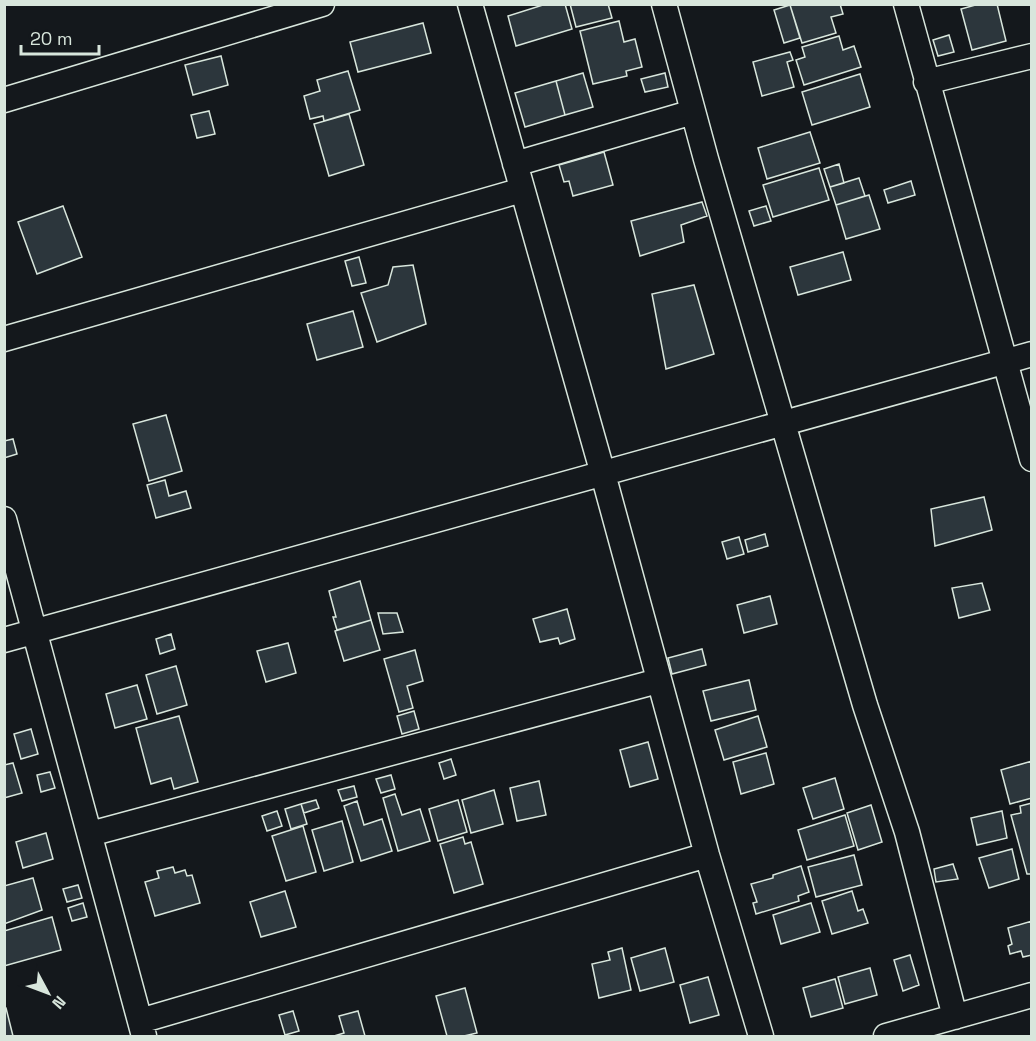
<svg xmlns="http://www.w3.org/2000/svg" width="1036" height="1041" viewBox="0 0 1036 1041" font-family="'Space Grotesk',sans-serif">
  <style>
    .building { fill: #2c363c; stroke: #d8e6dc; stroke-width: 1.5 }
    .lines { fill: none; stroke-linecap: round; stroke-linejoin: round }
    .street-casing { stroke: #d8e6dc; stroke-width: 27 }
    .street { stroke: #14181c; stroke-width: 24 }
  </style>
  <rect width="100%" height="100%" fill="#14181c"/>
  <path class="building" d="M546 4H565L572 29 516 46 508 16Z
    M570 4H608L612 18 576 27Z
    M840 4 843 14 831 17 836 33 802 43 790 5Z
    M979 4H997L1006 41 972 50 961 9Z
    M790 5 800 38 784 43 774 10Z
    M619 21 624 42 635 39 642 67 626 71 627 76 593 84 580 31Z
    M423 23 431 53 358 72 350 42Z
    M949 35 954 52 938 56 933 40Z
    M839 36 843 50 854 46 861 67 804 85 796 60 805 57 802 47Z
    M790 52 793 60 787 62 794 87 762 96 753 62Z
    M221 56 228 85 193 95 185 65Z
    M348 71 360 110 324 121 323 116 310 119 304 96 320 91 317 80Z
    M583 73 593 107 565 115 556 81Z
    M665 73 668 87 645 92 641 79Z
    M860 74 870 107 812 125 802 92Z
    M556 81 565 115 525 127 515 93Z
    M209 111 215 134 197 138 191 115Z
    M349 114 364 165 329 176 314 124Z
    M810 132 820 163 767 179 758 148Z
    M604 152 613 185 573 196 569 181 564 182 559 165Z
    M839 164 844 183 830 187 824 169Z
    M819 168 829 200 773 217 763 185Z
    M859 178 865 196 836 205 830 187Z
    M911 181 915 195 888 203 884 190Z
    M869 195 880 229 846 239 836 205Z
    M702 202 707 216 681 225 684 242 640 256 631 221Z
    M63 206 82 257 37 274 18 222Z
    M766 206 771 221 754 226 749 211Z
    M843 252 851 280 798 295 790 267Z
    M359 257 366 283 352 286 345 261Z
    M413 265 426 324 377 342 361 293 388 285 393 267Z
    M694 285 714 354 666 369 652 294Z
    M353 311 363 347 317 360 307 324Z
    M166 415 182 471 149 481 133 424Z
    M13 439 17 454 4 458V441Z
    M165 480 169 496 186 491 191 508 156 518 147 485Z
    M984 497 992 530 935 546 931 509Z
    M765 534 768 546 748 552 745 540Z
    M739 537 744 554 727 559 722 542Z
    M360 581 371 620 337 630 333 617H336L329 591Z
    M982 583 990 610 959 618 952 588Z
    M770 596 777 624 744 633 737 605Z
    M567 609 575 639 560 644 558 638 540 642 533 619Z
    M378 613H397L403 632 383 634Z
    M371 620 380 650 344 661 335 631Z
    M171 634 175 649 160 654 156 639Z
    M288 643 296 673 266 682 257 651Z
    M702 649 706 665 672 674 668 658Z
    M415 650 423 681 407 686 413 708 399 712 384 659Z
    M176 666 187 705 157 714 146 675Z
    M749 680 756 710 711 721 703 691Z
    M137 685 147 719 115 728 106 694Z
    M414 711 419 729 402 734 397 716Z
    M179 716 198 782 174 789 171 778 151 784 136 728Z
    M758 716 767 747 724 760 715 730Z
    M31 729 38 754 21 759 14 734Z
    M648 742 658 779 630 787 620 750Z
    M766 753 774 784 741 794 733 762Z
    M451 759 456 775 444 779 439 763Z
    M1032 761V798L1010 804 1001 770Z
    M13 763 22 793 4 798V765Z
    M50 772 55 788 41 792 37 775Z
    M391 775 395 789 381 793 376 779Z
    M835 778 844 809 813 819 803 788Z
    M539 781 546 815 517 821 510 788Z
    M354 786 357 797 342 801 338 790Z
    M494 790 503 824 471 833 462 800Z
    M395 794 402 815 420 809 430 841 398 851 383 798Z
    M316 800 319 808 304 813 301 804Z
    M458 800 467 832 438 841 429 809Z
    M357 801 364 825 382 819 392 851 361 861 344 806Z
    M1032 803V874H1027L1011 815 1021 813 1020 806Z
    M301 804 307 824 291 829 285 809Z
    M871 805 882 842 858 850 847 813Z
    M277 811 282 826 267 831 262 816Z
    M1002 811 1007 838 977 845 971 818Z
    M845 815 854 846 807 860 798 830Z
    M342 821 353 862 324 871 312 830Z
    M303 826 316 872 286 881 272 836Z
    M46 833 53 859 23 868 16 842Z
    M463 837 465 844 471 842 483 884 454 893 440 844Z
    M1012 849 1019 879 989 888 979 858Z
    M854 855 862 885 816 897 808 867Z
    M953 864 958 879 936 882 934 869Z
    M801 866 809 892 798 896 799 901 756 914 753 903 757 902 751 884 773 878V875Z
    M173 867 175 873 185 870 187 876 192 875 200 903 155 916 145 882 159 878 157 871Z
    M33 878 42 910 4 924V886Z
    M78 885 82 898 67 902 63 889Z
    M285 891 296 927 261 937 250 902Z
    M852 891 858 911 863 909 868 923 832 934 822 901Z
    M83 903 87 917 72 921 68 908Z
    M811 903 820 932 781 944 773 915Z
    M52 917 61 950 4 966V931Z
    M1032 921V955L1023 957 1021 951 1010 954 1008 946 1012 944 1008 928Z
    M622 948 631 990 599 998 592 964 610 960 608 952Z
    M665 948 674 982 640 991 631 958Z
    M910 955 919 985 903 991 894 960Z
    M870 968 877 995 845 1004 838 977Z
    M708 977 719 1015 690 1023 680 985Z
    M835 979 843 1008 811 1017 803 988Z
    M465 988 477 1033 464 1036H447L436 996Z
    M4 1008H6L13 1036H4Z
    M293 1011 299 1031 285 1035 279 1015Z
    M358 1011 365 1036H334L344 1033 339 1016Z"/>
  <g class="lines">
    <defs>
      <path id="street" d="M470 4 603 474 707 855 761 1036
        M664 4 706 159 865 705 907 832 955 1017
        M906 4 1032 459
        M926 82 1032 56
        M4 100 322 4
        M515 164 693 112
        M4 339 522 190
        M4 519 144 1036
        M4 640 1032 354
        M90 834 658 681
        M140 1021 707 855
        M886 1036 1032 995"/>
    </defs>
    <use href="#street" class="street-casing"/>
    <use href="#street" class="street"/>
  </g>
  <rect width="1036" height="1041" fill="none" stroke="#d8e6dc" stroke-width="12"/>
  <g transform="translate(48 993) rotate(131)" stroke="#14181c" stroke-width="4.5" paint-order="stroke">
  <path d="M0-4.5L10 22L0 15L-10 22Z" fill="#d8e6dc"/>
  <text y="-9" font-size="16" font-weight="bold" text-anchor="middle" fill="#d8e6dc">N</text>
  </g>
  <path d="M21 45v9h78v-9" fill="none" stroke="#d8e6dc" stroke-width="3"/>
  <text x="30" y="45" font-size="18" fill="#d8e6dc" stroke="#14181c" stroke-width="4.5" paint-order="stroke">20 m</text>
</svg>
